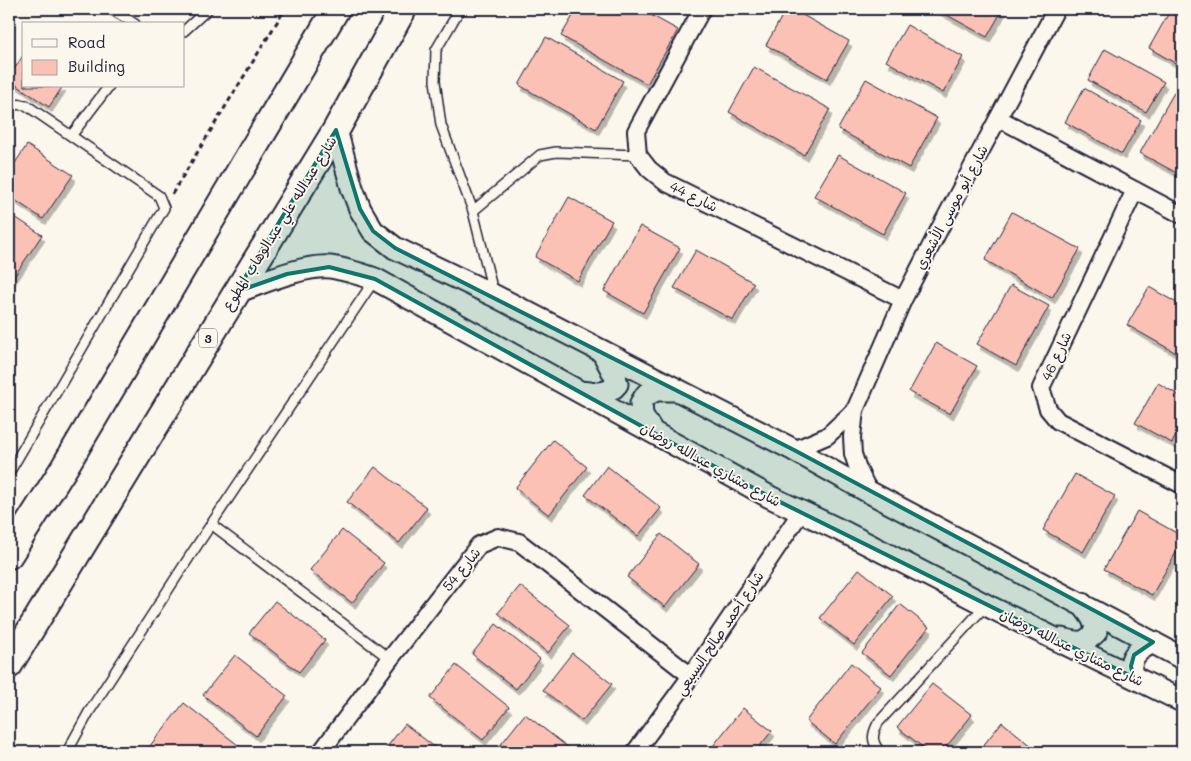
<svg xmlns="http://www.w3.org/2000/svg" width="1191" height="761" viewBox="0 0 1191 761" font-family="Mali,'Playpen Sans Arabic',sans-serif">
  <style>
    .building { fill: #fcc1b5; stroke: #22223b; filter: url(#shadow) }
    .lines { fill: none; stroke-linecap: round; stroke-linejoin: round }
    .service-casing { stroke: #22223b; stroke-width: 12 }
    .minor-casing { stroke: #22223b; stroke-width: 20 }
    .tertiary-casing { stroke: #22223b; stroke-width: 25 }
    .primary-casing { stroke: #22223b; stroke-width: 30 }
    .path { stroke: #22223b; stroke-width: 3; stroke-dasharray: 5 4; stroke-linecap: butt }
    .service { stroke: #fbf7ec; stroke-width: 9 }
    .minor { stroke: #fbf7ec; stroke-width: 16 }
    .tertiary { stroke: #fbf7ec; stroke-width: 21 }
    .primary { stroke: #fbf7ec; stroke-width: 26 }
    .marked { fill: #0f766e; fill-opacity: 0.2; stroke: #0f766e; stroke-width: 4; stroke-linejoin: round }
    .labels { text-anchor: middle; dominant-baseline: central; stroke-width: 4; stroke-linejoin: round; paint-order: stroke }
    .shield { fill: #fbf7ec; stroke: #636270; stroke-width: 1 }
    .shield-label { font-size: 12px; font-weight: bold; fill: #22223b }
    .street-label { font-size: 14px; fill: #22223b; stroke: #fbf7ec }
  </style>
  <defs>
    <filter id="shadow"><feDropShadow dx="3" dy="5.5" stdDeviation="0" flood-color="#0004"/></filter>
  </defs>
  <rect width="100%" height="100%" fill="#fbf7ec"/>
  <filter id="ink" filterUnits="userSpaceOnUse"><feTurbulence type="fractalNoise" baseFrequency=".02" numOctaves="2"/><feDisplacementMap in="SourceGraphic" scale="10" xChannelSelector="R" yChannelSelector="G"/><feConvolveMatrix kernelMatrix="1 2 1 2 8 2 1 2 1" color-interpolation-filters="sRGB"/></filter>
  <g filter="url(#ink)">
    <path class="building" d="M577 9H640L678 30 647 84 561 36Z
      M786 9H792L849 41 827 79 766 45Z
      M936 9H1003L987 37Z
      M1171 9H1182V67L1149 48Z
      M907 25 963 57 943 93 886 61Z
      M546 37 623 81 596 129 519 85Z
      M1105 49 1164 82 1146 112 1088 80Z
      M24 54V86H63L49 107 9 80V77Z
      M754 67 830 109 804 155 729 112Z
      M866 79 937 118 909 168 838 129Z
      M1084 88 1141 120 1122 154 1065 122Z
      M1176 89 1182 93V176L1140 153Z
      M27 145 73 175 43 219 9 196V172Z
      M838 155 906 193 883 234 814 196Z
      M569 197 612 221 578 281 535 257Z
      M1012 212 1080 249 1052 298 985 260Z
      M9 213 42 235 9 284Z
      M640 226 680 248 643 313 604 291Z
      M696 250 754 283 733 320 674 288Z
      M1011 285 1049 306 1016 366 977 344Z
      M1149 287 1182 306V346L1178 354 1127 325Z
      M936 343 977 366 950 414 909 392Z
      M1158 383 1182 397V424L1172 443 1135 423Z
      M553 440 587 467 549 515 515 488Z
      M607 466 661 508 638 536 585 495Z
      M375 467 427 508 399 543 347 502Z
      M1075 474 1115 496 1083 552 1043 530Z
      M1137 511 1182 536V542L1152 595 1104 569Z
      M342 530 384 563 352 603 310 570Z
      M661 534 699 564 665 607 627 577Z
      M859 569 893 596 854 645 820 618Z
      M520 586 570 625 548 653 498 613Z
      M275 601 325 640 299 672 249 633Z
      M900 604 929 627 891 675 862 653Z
      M496 624 540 659 516 689 472 654Z
      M572 653 612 684 582 721 543 690Z
      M235 655 287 696 256 736 203 695Z
      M851 663 881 687 835 744 806 721Z
      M456 665 509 707 483 740 430 698Z
      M932 684 972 715 942 752H929L897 727Z
      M184 703 247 752H145Z
      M743 708 772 731 755 752H721L713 746Z
      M525 714 574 752H495Z
      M1002 722 1033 747 1029 752H978Z
      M405 724 441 752H383Z"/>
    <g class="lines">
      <defs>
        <path id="service" d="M111 9 135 24
          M460 9 436 50 435 81 441 125 473 211 493 292
          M184 31 208 9
          M9 104 26 105 159 196 164 208 9 473
          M71 136 109 86
          M473 211 540 155 556 152 638 155
          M211 524 390 659
          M67 752 89 712 190 556 375 279
          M880 752C871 741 872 735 878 723L986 605"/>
        <path id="minor" d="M702 9 636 131 638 155 649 169 665 182 903 300
          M998 118 1182 215
          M1135 190 1041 388 1048 409 1058 421 1182 485
          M794 450 827 436 855 410
          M869 492 858 469 853 454 852 437 855 410 903 300 941 226 1056 9
          M321 752 390 659 479 545 498 537 519 542 691 676
          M635 752 691 676 801 512"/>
        <path id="tertiary" d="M336 130 352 188 360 209 373 231 395 248 493 295 794 450 869 492 1182 658
          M236 292C262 283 302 265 330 267 345 269 360 274 375 279L770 497 846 533 986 605 1182 701
          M580 392C593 393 608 396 617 384L615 376 602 351
          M652 431 642 415 641 403 646 395 656 390H677
          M1061 639C1079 643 1082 646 1096 632 1096 620 1089 613 1082 604
          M1133 677C1132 673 1130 668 1131 665 1132 653 1143 647 1153 642"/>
        <path id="primary" d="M9 555 64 468 336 9
          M9 665 336 130 403 9"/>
      </defs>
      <use href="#service" class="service-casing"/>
      <use href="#minor" class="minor-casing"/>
      <use href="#tertiary" class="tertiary-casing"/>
      <use href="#primary" class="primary-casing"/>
      <path class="path" d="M172 194 285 9"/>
      <use href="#service" class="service"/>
      <use href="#minor" class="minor"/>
      <use href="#tertiary" class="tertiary"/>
      <use href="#primary" class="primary"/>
    </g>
  </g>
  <path class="marked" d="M336 130 360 209 373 231 395 248 794 450 1153 642 1134 655 1131 666 1133 677 770 497 375 279 329 267 287 274 236 292Z"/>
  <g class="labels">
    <rect class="shield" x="199" y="328.5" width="18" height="19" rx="4"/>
    <g class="shield-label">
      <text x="208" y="338">3</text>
    </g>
    <g class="street-label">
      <text transform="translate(694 196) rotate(26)">شارع 44</text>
      <text transform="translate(951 207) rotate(-62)">شارع أبو موسى الأشعري</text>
      <text transform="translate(279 223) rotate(-58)">شارع عبدالله علي عبدالوهاب المطوع</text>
      <text transform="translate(1056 356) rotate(-65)">شارع 46</text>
      <text transform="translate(711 464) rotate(29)">شارع مشاري عبدالله روضان</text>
      <text transform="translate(461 569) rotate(-51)">شارع 54</text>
      <text transform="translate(719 633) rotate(-56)">شارع أحمد صالح السبيعي</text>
      <text transform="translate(1072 647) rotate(26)">شارع مشاري عبدالله روضان</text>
    </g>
  </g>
  <rect width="1191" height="761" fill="none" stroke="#fbf7ec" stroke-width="30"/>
  <rect x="15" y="15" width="1161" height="731" fill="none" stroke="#22223b" stroke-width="2" filter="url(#ink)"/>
  <rect x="22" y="22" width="162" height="65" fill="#fbf7ec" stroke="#a4a2a5"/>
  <rect x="32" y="39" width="25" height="8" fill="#fbf7ec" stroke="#a4a2a5"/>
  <text x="68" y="48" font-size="15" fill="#22223b">Road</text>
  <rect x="32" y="60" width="25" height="15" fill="#fcc1b5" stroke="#a4a2a5"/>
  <text x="68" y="72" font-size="15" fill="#22223b">Building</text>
</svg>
